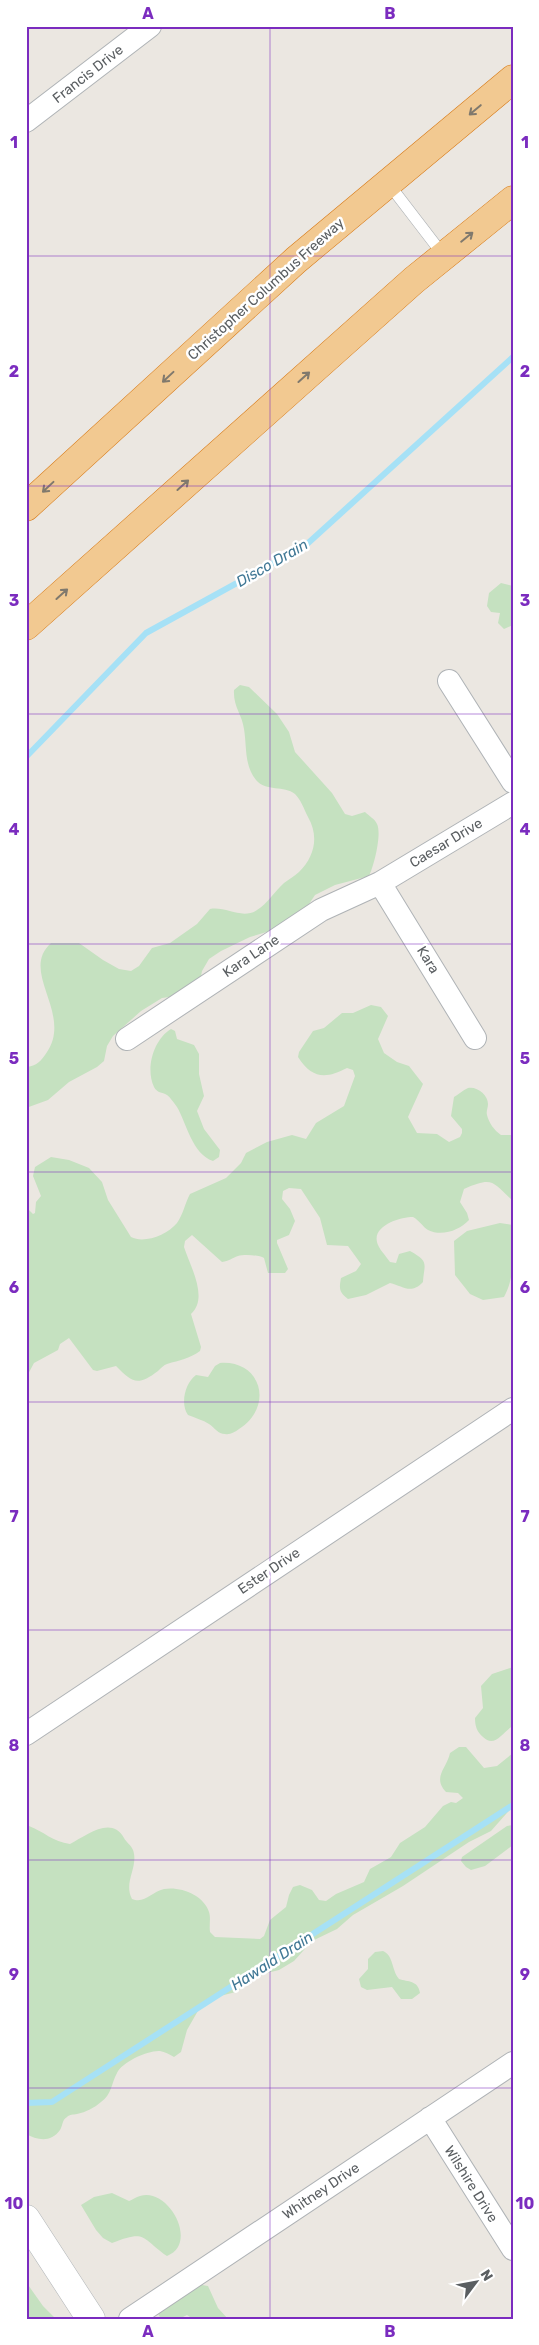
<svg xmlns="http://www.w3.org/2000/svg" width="539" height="2345" viewBox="0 0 539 2345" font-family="Rubik,sans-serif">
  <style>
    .green { fill: #c5e1c0 }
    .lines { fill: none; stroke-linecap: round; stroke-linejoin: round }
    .stream { stroke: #a6e1f6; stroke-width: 6 }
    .lane-casing { stroke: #afb3b6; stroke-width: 12 }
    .street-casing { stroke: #afb3b6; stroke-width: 24 }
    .secondary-casing { stroke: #b1b5b8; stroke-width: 29 }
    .highway-casing { stroke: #d77915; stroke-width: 29 }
    .lane { stroke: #fff; stroke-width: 11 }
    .street { stroke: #fff; stroke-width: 22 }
    .secondary { stroke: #fff; stroke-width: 28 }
    .highway { stroke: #f2c991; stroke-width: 28 }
    .oneway { stroke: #80796d }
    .grid { fill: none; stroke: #7b2cbf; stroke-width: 1; stroke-opacity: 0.55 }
    .labels { text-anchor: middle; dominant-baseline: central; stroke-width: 5; stroke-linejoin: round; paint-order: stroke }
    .street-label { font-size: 14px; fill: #5a5e61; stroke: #fff }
    .water-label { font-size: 15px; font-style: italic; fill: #407895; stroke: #fff }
    .neatline { fill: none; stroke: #7b2cbf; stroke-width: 2 }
    .grid-label { font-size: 16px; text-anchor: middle; font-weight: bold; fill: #7b2cbf }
  </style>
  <rect width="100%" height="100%" fill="#ebe7e1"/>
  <path class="green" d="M501 583 513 586V625L504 629 498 623 500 613 491 612 487 606 489 593Z
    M240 685 249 687 277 714 289 732 295 752 332 793 345 814 352 816 365 812C369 816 375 819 377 824 382 834 374 866 369 876L335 885 315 895 309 904 270 931 250 937 221 951 209 959 202 971 200 981 176 996 162 998 141 1011 113 1036 107 1046 104 1061 97 1067 69 1082 48 1100 26 1108V1067C37 1066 41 1061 47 1052 73 1013 19 972 51 943H79L103 960 119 969 131 971 139 966 152 948 170 943 197 924 210 909C226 906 242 920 257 910 267 904 275 891 284 883 289 879 295 876 299 872 315 856 319 836 308 817 304 809 301 800 295 794 284 785 266 792 256 780 244 765 247 747 244 729 242 714 233 707 234 690Z
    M371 1005 381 1007 388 1016 378 1039 384 1053 397 1062 409 1066 423 1084 408 1117 417 1133 437 1134 449 1142 460 1137 462 1133V1129L451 1116 454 1097C458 1095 463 1090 468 1088 477 1086 488 1095 488 1104 488 1108 486 1111 487 1115 489 1123 494 1130 501 1135H513V1201C492 1182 494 1176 464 1189L460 1202 467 1213 469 1220C460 1230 442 1237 428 1230 423 1227 419 1220 413 1217 401 1217 373 1225 377 1242 378 1248 386 1256 390 1262L396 1263 399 1254 410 1251C430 1262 424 1264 423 1282 411 1295 403 1286 390 1283L366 1295 348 1299C339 1292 339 1289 341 1278L356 1271 361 1264 348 1246 327 1245 320 1218 301 1189 289 1188 283 1191 282 1199 290 1209 295 1221 289 1235 277 1240V1243L288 1269 285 1273H268L264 1258C259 1255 244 1254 238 1256 232 1258 229 1261 222 1262L192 1235 185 1241 184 1247C190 1266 209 1298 191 1314L201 1347 200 1351C189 1359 180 1360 167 1364 164 1365 161 1368 158 1371 137 1387 132 1382 116 1366L97 1371 93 1370 69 1338 60 1344 58 1350 34 1363 26 1378V1207L33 1214 35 1213 36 1202 41 1196 33 1176 35 1167 51 1157 69 1160 89 1168 102 1182 108 1200 131 1237C144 1244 167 1235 177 1223 183 1215 185 1203 190 1194L226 1178 241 1163 246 1153 267 1142 292 1135 306 1139 316 1123 344 1106 355 1076 353 1070 347 1068C326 1079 312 1079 298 1057L299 1052 313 1031 324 1028 342 1013H353Z
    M171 1029 175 1031 177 1039 194 1045 199 1054V1074L204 1096 197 1111 204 1129 220 1150 219 1157 213 1161C192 1154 187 1124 177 1107 175 1104 170 1097 167 1095 162 1092 157 1093 154 1087 145 1068 154 1039 171 1029Z
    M500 1223 513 1225C513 1249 516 1275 504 1297L483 1300 470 1294 455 1275 454 1241 467 1231Z
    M220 1363C262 1360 274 1407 239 1429 235 1432 230 1435 225 1434 218 1434 215 1428 209 1424 203 1420 195 1418 188 1415 180 1404 185 1383 196 1375L208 1377 215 1366Z
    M513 1667V1726C503 1731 495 1749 483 1737 477 1732 475 1726 475 1718L483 1708 481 1686 492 1674Z
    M459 1747H466L484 1768 497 1766 513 1753V1806L491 1831 469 1842 403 1886 353 1915 337 1929 312 1941 294 1961 279 1970 259 1975 236 1992 220 1996 199 2009 187 2030 181 2052 174 2057C169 2054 165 2052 160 2051 148 2050 122 2062 117 2073 111 2084 112 2094 101 2102 94 2108 86 2112 77 2114 73 2115 70 2114 67 2117 62 2120 63 2125 60 2130 51 2143 37 2140 26 2134V1827L29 1826C43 1831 53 1842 70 1844 86 1836 111 1815 124 1838 126 1842 131 1845 133 1850 139 1867 123 1882 132 1899 145 1904 151 1892 164 1889 180 1886 204 1895 209 1912 211 1918 209 1925 210 1932L215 1937 260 1939 264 1936 270 1920 286 1907 289 1895 293 1887 300 1885 312 1890 319 1900 326 1901 336 1894 364 1882 370 1869 391 1857 400 1843 425 1827 443 1806 451 1802 456 1803 463 1798 458 1793 446 1792C432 1777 447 1768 450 1753Z
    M513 1825V1845L485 1866 471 1870 466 1867 461 1861 462 1857 507 1826Z
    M383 1951C394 1956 391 1969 399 1979 408 1982 418 1980 420 1993L412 1999H401L392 1987 367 1990 361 1987 359 1979 368 1969V1959L375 1952Z
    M112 2193 129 2201C132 2200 136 2197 140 2196 169 2187 199 2244 167 2256 141 2238 147 2229 112 2243L103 2238 96 2230 81 2205 94 2197Z
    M26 2282 43 2306 56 2319H26Z
    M196 2284 208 2286 218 2308 228 2319H193L187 2315 179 2319H161L156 2310Z"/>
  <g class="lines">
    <path class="stream" d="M26 757 146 633 306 545 513 357
      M26 2103 52 2102 513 1805"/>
    <defs>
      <path id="lane" d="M388 183 444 256"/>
      <path id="street" d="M26 121 150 26
        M449 681 513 782
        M380 883 475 1038
        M127 1039 321 910 380 883 513 803
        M26 1734 513 1409
        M430 2118 513 2249
        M130 2319 513 2063"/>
      <path id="secondary" d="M26 2219 91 2319"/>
      <path id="highway" d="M26 507 296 260 513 79
        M26 626 414 280 513 200"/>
    </defs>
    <use href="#lane" class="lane-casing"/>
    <use href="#street" class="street-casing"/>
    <use href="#secondary" class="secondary-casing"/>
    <use href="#highway" class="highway-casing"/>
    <use href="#lane" class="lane"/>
    <use href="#street" class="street"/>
    <use href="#secondary" class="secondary"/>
    <use href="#highway" class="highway"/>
  </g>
  <defs><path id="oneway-shaft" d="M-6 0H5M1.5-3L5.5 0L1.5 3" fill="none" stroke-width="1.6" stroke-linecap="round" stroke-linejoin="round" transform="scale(1.25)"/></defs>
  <g class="oneway">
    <use href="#oneway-shaft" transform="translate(475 110) rotate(140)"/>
    <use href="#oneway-shaft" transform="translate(467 237) rotate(-39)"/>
    <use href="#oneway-shaft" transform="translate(168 377) rotate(137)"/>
    <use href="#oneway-shaft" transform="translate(304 377) rotate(-42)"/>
    <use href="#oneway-shaft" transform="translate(183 485) rotate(-42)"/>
    <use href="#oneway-shaft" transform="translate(48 487) rotate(137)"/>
    <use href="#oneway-shaft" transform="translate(62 594) rotate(-42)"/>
  </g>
  <path class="grid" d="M270 26V2319M26 256H513M26 486H513M26 714H513M26 944H513M26 1172H513M26 1402H513M26 1630H513M26 1860H513M26 2088H513"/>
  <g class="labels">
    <g class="street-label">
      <text transform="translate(88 74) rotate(-38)">Francis Drive</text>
      <text transform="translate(266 289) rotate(-42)">Christopher Columbus Freeway</text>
      <text transform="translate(446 843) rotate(-31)">Caesar Drive</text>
      <text transform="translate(251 956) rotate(-34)">Kara Lane</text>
      <text transform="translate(428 960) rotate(58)">Kara</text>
      <text transform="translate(269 1571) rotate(-34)">Ester Drive</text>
      <text transform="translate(471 2184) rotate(58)">Wilshire Drive</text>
      <text transform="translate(321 2191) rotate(-34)">Whitney Drive</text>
    </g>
    <g class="water-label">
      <text transform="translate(272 563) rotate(-30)">Disco Drain</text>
      <text transform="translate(272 1961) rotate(-33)">Hawald Drain</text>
    </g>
  </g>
  <rect width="539" height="2345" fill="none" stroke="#ffffff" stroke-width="55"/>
  <g transform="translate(476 2282) rotate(58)" stroke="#ffffff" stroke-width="4" paint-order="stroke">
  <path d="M0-4L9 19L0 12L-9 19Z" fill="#5a5e61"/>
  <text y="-8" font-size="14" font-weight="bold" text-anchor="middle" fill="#5a5e61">N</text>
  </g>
  <rect x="28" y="28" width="484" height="2290" class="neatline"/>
  <g class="grid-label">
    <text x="148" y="19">A</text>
    <text x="390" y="19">B</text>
    <text x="14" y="148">1</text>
    <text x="525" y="148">1</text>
    <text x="14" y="377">2</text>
    <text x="525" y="377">2</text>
    <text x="14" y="606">3</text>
    <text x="525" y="606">3</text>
    <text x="14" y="835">4</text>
    <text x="525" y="835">4</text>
    <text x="14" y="1064">5</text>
    <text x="525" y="1064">5</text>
    <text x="14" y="1293">6</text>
    <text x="525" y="1293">6</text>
    <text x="14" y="1522">7</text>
    <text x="525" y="1522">7</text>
    <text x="14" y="1751">8</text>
    <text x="525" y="1751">8</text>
    <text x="14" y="1980">9</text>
    <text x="525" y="1980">9</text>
    <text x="14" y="2209">10</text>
    <text x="525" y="2209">10</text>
    <text x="148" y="2337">A</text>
    <text x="390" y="2337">B</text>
  </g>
</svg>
